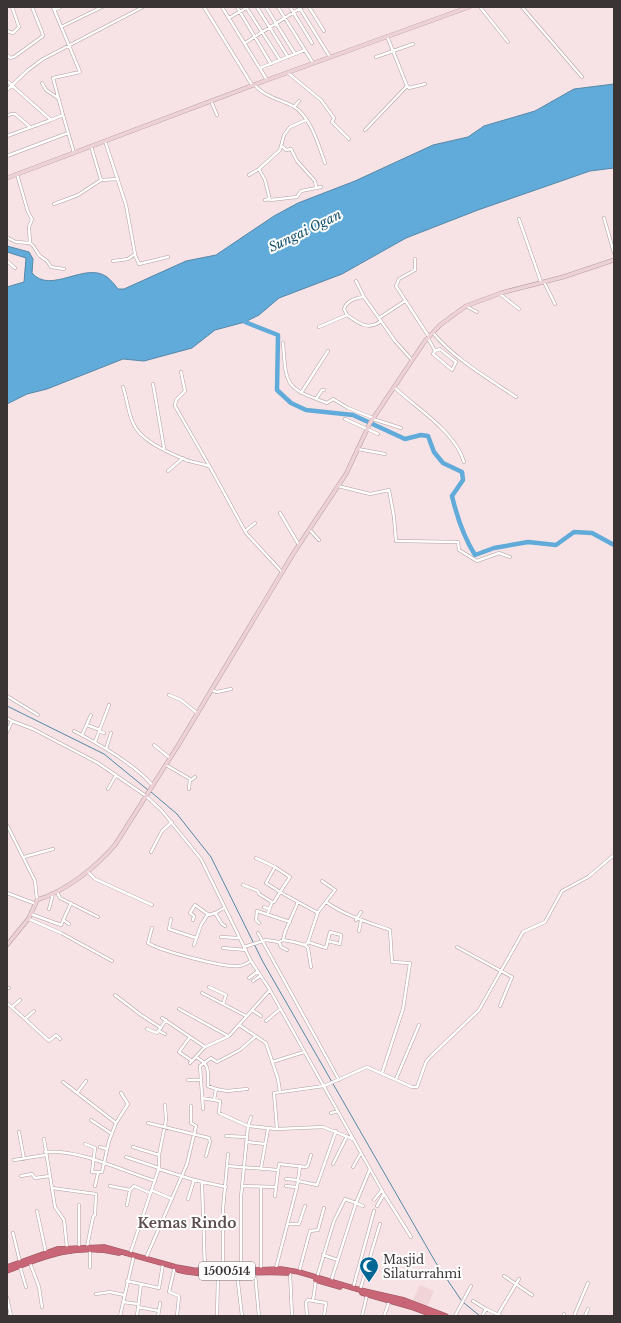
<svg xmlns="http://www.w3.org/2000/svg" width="621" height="1323" viewBox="0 0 621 1323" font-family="'Libre Baskerville',serif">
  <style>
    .built { fill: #f0d4d7 }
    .water { fill: #60abd9; stroke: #5587a8 }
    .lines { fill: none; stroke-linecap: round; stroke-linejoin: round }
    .stream { stroke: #5587a8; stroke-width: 1 }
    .river { stroke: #60abd9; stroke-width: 4.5 }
    .street-casing { stroke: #b19ea0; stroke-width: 3.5 }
    .secondary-casing { stroke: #b19ea0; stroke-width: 4.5 }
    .highway-casing { stroke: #97545f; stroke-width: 5.5 }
    .street { stroke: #fff; stroke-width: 2.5 }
    .secondary { stroke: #eed1d6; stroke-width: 3.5 }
    .highway { stroke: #c86576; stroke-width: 4.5 }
    .labels { text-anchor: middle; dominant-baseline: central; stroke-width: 4; stroke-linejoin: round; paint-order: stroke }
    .shield { fill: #fff; stroke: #767171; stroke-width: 1 }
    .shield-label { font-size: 11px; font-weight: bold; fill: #3b3434 }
    .poi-label { font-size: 12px; fill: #3b3434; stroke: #fff; text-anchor: start }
    .water-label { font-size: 13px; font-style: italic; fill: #16506f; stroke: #fff }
    .quarter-label { font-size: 14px; font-weight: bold; fill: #5d4d4f; stroke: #fff }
  </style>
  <rect width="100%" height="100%" fill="#f7e3e5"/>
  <path class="built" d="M420 1285 434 1291 427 1307 413 1300Z"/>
  <path class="water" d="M614 84V168L590 171 478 210 406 238 342 274 279 298 259 315 245 322 215 330 192 348 144 361 123 359 47 389 27 394 7 404V287L24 282 26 258 7 252V246L29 252 33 259 32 273C51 295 85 261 107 277 111 280 115 285 118 289H124L186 261 216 255 274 216 298 203 355 181 433 145 468 137 484 126 535 111 574 89Z"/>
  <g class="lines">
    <path class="stream" d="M7 706 104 754 148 790
      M151 792 177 814 211 857 263 962 436 1263 461 1300
      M464 1303 480 1316"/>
    <path class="river" d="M245 322 278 335 277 390 291 403 306 410 353 415 405 439 421 435 428 436 434 452 443 463 462 472 463 480 452 496C457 517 463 536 475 555L494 548 528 542 556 545 574 532 592 533 614 545"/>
    <defs>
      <path id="street" d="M53 7 80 72 53 78 63 115
        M204 7 252 85
        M222 7 267 80
        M237 7 271 64
        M246 7 280 60
        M257 7 288 57
        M266 7 295 54
        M278 7 313 63
        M290 7 312 43
        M299 7 330 57
        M309 7 324 31
        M480 7 508 42
        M522 7 582 77
        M54 10 61 7
        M229 18 248 7
        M61 27 102 7
        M7 31 13 33 19 27 12 7
        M245 43 302 7
        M7 55 10 58 14 57 43 36 42 32 32 7
        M376 57 413 44
        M260 68 305 50
        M288 73 321 100 334 118 332 122 349 139
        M7 81 51 120 63 115 74 153
        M42 83 46 90 58 98
        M255 85C263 96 281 100 293 106 311 117 318 144 325 163
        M407 86 409 88 425 84
        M7 90 28 70 43 59 143 7
        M211 101 217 115
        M294 107 299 101
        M7 116 11 114H15L30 127
        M306 120 290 127 284 135 280 150 259 169 265 180 270 200 297 197 301 191 321 187
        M365 130 407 86 387 36
        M7 136 51 120
        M105 141 126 205 135 254 128 259 113 261
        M91 146 101 180
        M283 147 286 150 291 149 297 161 315 181 316 187
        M7 156 68 133
        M249 175 259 169
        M265 200 269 199
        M54 204 78 195 101 180 118 179
        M604 218 614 253
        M519 219 541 282
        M7 237 8 238
        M10 239 16 242 30 243 29 227 32 219 28 212 17 174
        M30 243C36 247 36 252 40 256 47 261 47 260 51 267L64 269
        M135 255 139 264 168 257
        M415 259V270L399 279 396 286 429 337
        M7 261 15 268
        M356 281 364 297
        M544 282 555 304
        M500 294 519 309
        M466 306 477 312
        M347 315C358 323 368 331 381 321
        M379 318 405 301
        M319 327 347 315 344 309C346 301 357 297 364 297L395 341 412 360
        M433 333C456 360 486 377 516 397
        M428 338 435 351 433 354 452 370 456 362 440 349 435 351
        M283 343C286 387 286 388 327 403L333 399 348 408 373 418
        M181 372 185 391 176 400 175 406 210 467
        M153 384 164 448
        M123 387C127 399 128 412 133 423 140 441 170 453 186 460 194 463 203 463 210 467L246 533 282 572
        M394 387C416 408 455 431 464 462
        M301 393 328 351
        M316 399 322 390H324
        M345 419 378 434
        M373 419 401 428
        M358 449 385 454
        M168 471 183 458
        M338 486 370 494 389 490 394 517 396 541 458 542 459 550 477 561 499 553 510 557
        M280 513 299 545
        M309 529 319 540
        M245 531 255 523
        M211 690 217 692 231 689
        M169 695 181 700 197 713
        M7 696 38 715
        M7 718 12 721 7 732
        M12 721 33 729 98 763 146 796 162 811 201 859 251 961 270 990 384 1194 411 1237
        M87 725 100 730
        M74 731C99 744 135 764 153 786
        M99 731 104 733
        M82 735 91 715
        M95 742 109 705
        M154 745 170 758
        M106 749 111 733
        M166 765 190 779 189 789
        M191 780 195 777
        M108 789 116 775
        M7 825 35 881 37 900
        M151 852 162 831 172 822
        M24 857 53 849
        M256 858 275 867
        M87 871 95 879 152 905
        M243 885 258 891 259 894 272 902
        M57 892 60 898 98 917
        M7 893 36 904
        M298 902 318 913
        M326 902C346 916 367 922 390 930L392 962 410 963 403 1009 382 1073
        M264 907 269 909
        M224 908 215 913 222 924 225 926
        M49 909 53 894
        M268 913 272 902H274L280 892 266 883 275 867 290 877 280 892 298 902 285 932 283 940
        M31 914 61 925 71 903
        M29 919 61 933 112 961
        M171 919 169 929 196 938
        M63 920 69 924
        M193 920 194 916 190 913 195 905 209 915 215 913
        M356 920 361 912
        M259 923 256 920 257 911 290 922
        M152 928 148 943C161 951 224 968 239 966 244 966 247 963 251 961
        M359 931 361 921
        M258 933 339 1080
        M221 937 239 938
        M279 942 281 947 287 950
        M308 942 318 912 335 890 322 881
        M194 945 201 925 208 914
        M305 945 308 948 311 967
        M244 947 266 940 279 942 283 940 294 942 305 945 308 942 326 948 330 932 341 935 340 944 328 941
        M457 947 512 977 500 1006
        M223 948 246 950
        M249 978 258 971
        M253 981 260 976
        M7 987 9 988
        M209 987 226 995 223 1004
        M202 993 246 1016
        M115 995 141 1015 161 1028
        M7 1003 25 1019 34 1011
        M12 1007 20 1000
        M179 1009 228 1036
        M252 1010 261 1016
        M162 1018 205 1047 229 1036 270 990
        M25 1019 49 1041 56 1035 60 1039
        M266 1021 280 1009
        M239 1025 266 1043 278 1079 280 1092
        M147 1029 157 1033 166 1020
        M159 1031 165 1034
        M190 1037 179 1052 192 1061
        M196 1057C210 1065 208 1070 208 1086L216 1089
        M272 1062 304 1052
        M190 1063 205 1047
        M396 1079 419 1025
        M188 1080H200
        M63 1082 116 1123 109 1141 102 1172H92L95 1148 85 1144
        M77 1093 86 1081
        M202 1098 220 1101 219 1113 248 1126 251 1117
        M214 1100 216 1089 227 1091 247 1089
        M203 1109 200 1066 211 1058 217 1062 240 1050 256 1036
        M331 1113 338 1111
        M91 1120 112 1134
        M116 1123 128 1104 121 1093
        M148 1123 209 1138 210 1142 206 1156
        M277 1129 323 1127 353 1139
        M19 1132 24 1159
        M226 1136 247 1137
        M44 1139 55 1207 64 1220 67 1248
        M247 1142 265 1144
        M100 1147 107 1149
        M133 1147 159 1155
        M45 1152C80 1149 122 1171 155 1181
        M126 1157 159 1168
        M14 1160 46 1155
        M333 1164 347 1136
        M227 1166 278 1170
        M353 1167 361 1153
        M261 1168 268 1129
        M159 1169 194 1180
        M21 1176 32 1174 35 1178 50 1176
        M286 1179 298 1180
        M298 1181 317 1185 336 1131
        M202 1184 205 1270
        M95 1186 98 1173
        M110 1186 130 1190 134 1186 150 1193
        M243 1186 276 1187 279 1164 306 1167 308 1165 311 1155
        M286 1186 297 1187
        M261 1187V1269
        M52 1188 96 1194 95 1215 93 1217 87 1247
        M151 1190 172 1199
        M275 1196 276 1187
        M188 1199 194 1180 226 1187
        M374 1200 382 1190
        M79 1205V1247
        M127 1205 130 1190
        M363 1206 356 1203 370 1169
        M377 1206 384 1194
        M37 1211 46 1253
        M288 1224H299L305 1206
        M13 1233 20 1262
        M90 1250V1267
        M130 1254 159 1168V1155L166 1120 165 1105
        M323 1255 338 1260
        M146 1258 187 1164 196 1126 191 1123V1106
        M30 1263 39 1287 42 1307
        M20 1267 26 1287
        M276 1268 297 1187 300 1166
        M174 1270 169 1292 179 1296 177 1316
        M241 1270V1197L248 1126 277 1129 274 1093 324 1086 367 1067 412 1087H417L426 1062 430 1057 479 1010 523 932 545 922 562 891 588 877 614 855
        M223 1271V1209L228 1154
        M299 1272 310 1231 318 1230 324 1208
        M290 1273 292 1316
        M237 1274 242 1316
        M255 1274 259 1316
        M504 1276 532 1295
        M317 1277 334 1221 345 1199 356 1203 331 1281
        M127 1281 141 1284 137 1316
        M141 1284 159 1288 163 1264
        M353 1288 374 1211
        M360 1290 380 1224
        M96 1294 110 1292 124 1295
        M7 1297 11 1316
        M313 1300 316 1280
        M473 1301 486 1309
        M123 1302 138 1304
        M138 1307 159 1311 158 1316
        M159 1311 160 1303
        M120 1316 134 1255
        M217 1316 218 1275
        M307 1316 306 1302 308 1300 326 1303 324 1316
        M362 1316 367 1295
        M384 1316 389 1302
        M455 1316 471 1286
        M482 1316 486 1309 501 1316
        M497 1316 519 1279
        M563 1316 564 1314
        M574 1316 588 1283
        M585 1316 588 1309"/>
      <path id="secondary" d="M7 178 267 80 469 7
        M7 945 29 918 37 900C66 891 95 868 115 845L179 744 293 554 346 474 370 423 425 341 440 325 466 306 501 293 563 277 614 260"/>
      <path id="highway" d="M7 1267 57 1249 104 1247 176 1267 193 1270 223 1271 281 1269 299 1272 360 1290 404 1300 446 1316
        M178 1270C216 1279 250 1270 288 1273
        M7 1271C45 1256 76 1243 119 1253
        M316 1280 340 1287
        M362 1293 411 1307 435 1316"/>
    </defs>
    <use href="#street" class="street-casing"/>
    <use href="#secondary" class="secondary-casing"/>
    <use href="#highway" class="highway-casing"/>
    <use href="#street" class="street"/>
    <use href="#secondary" class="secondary"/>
    <use href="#highway" class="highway"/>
  </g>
  <defs>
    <symbol id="mosque-pin" viewBox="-11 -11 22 30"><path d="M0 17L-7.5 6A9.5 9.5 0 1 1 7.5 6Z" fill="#006795" stroke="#fff"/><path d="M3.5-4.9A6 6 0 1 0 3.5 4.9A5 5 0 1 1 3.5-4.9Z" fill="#fff"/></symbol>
  </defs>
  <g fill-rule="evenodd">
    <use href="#mosque-pin" x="358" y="1255" width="22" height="30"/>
  </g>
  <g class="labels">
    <rect class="shield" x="199" y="1262" width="56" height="18" rx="3"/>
    <g class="shield-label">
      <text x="227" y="1271">1500514</text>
    </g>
    <g class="poi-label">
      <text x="383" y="1259">Masjid<tspan x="383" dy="14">Silaturrahmi</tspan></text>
    </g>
    <g class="water-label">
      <text transform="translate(305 231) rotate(-26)">Sungai Ogan</text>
    </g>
    <g class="quarter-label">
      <text x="187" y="1223">Kemas Rindo</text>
    </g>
  </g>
  <rect width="621" height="1323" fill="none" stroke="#3b3434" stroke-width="16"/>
</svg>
